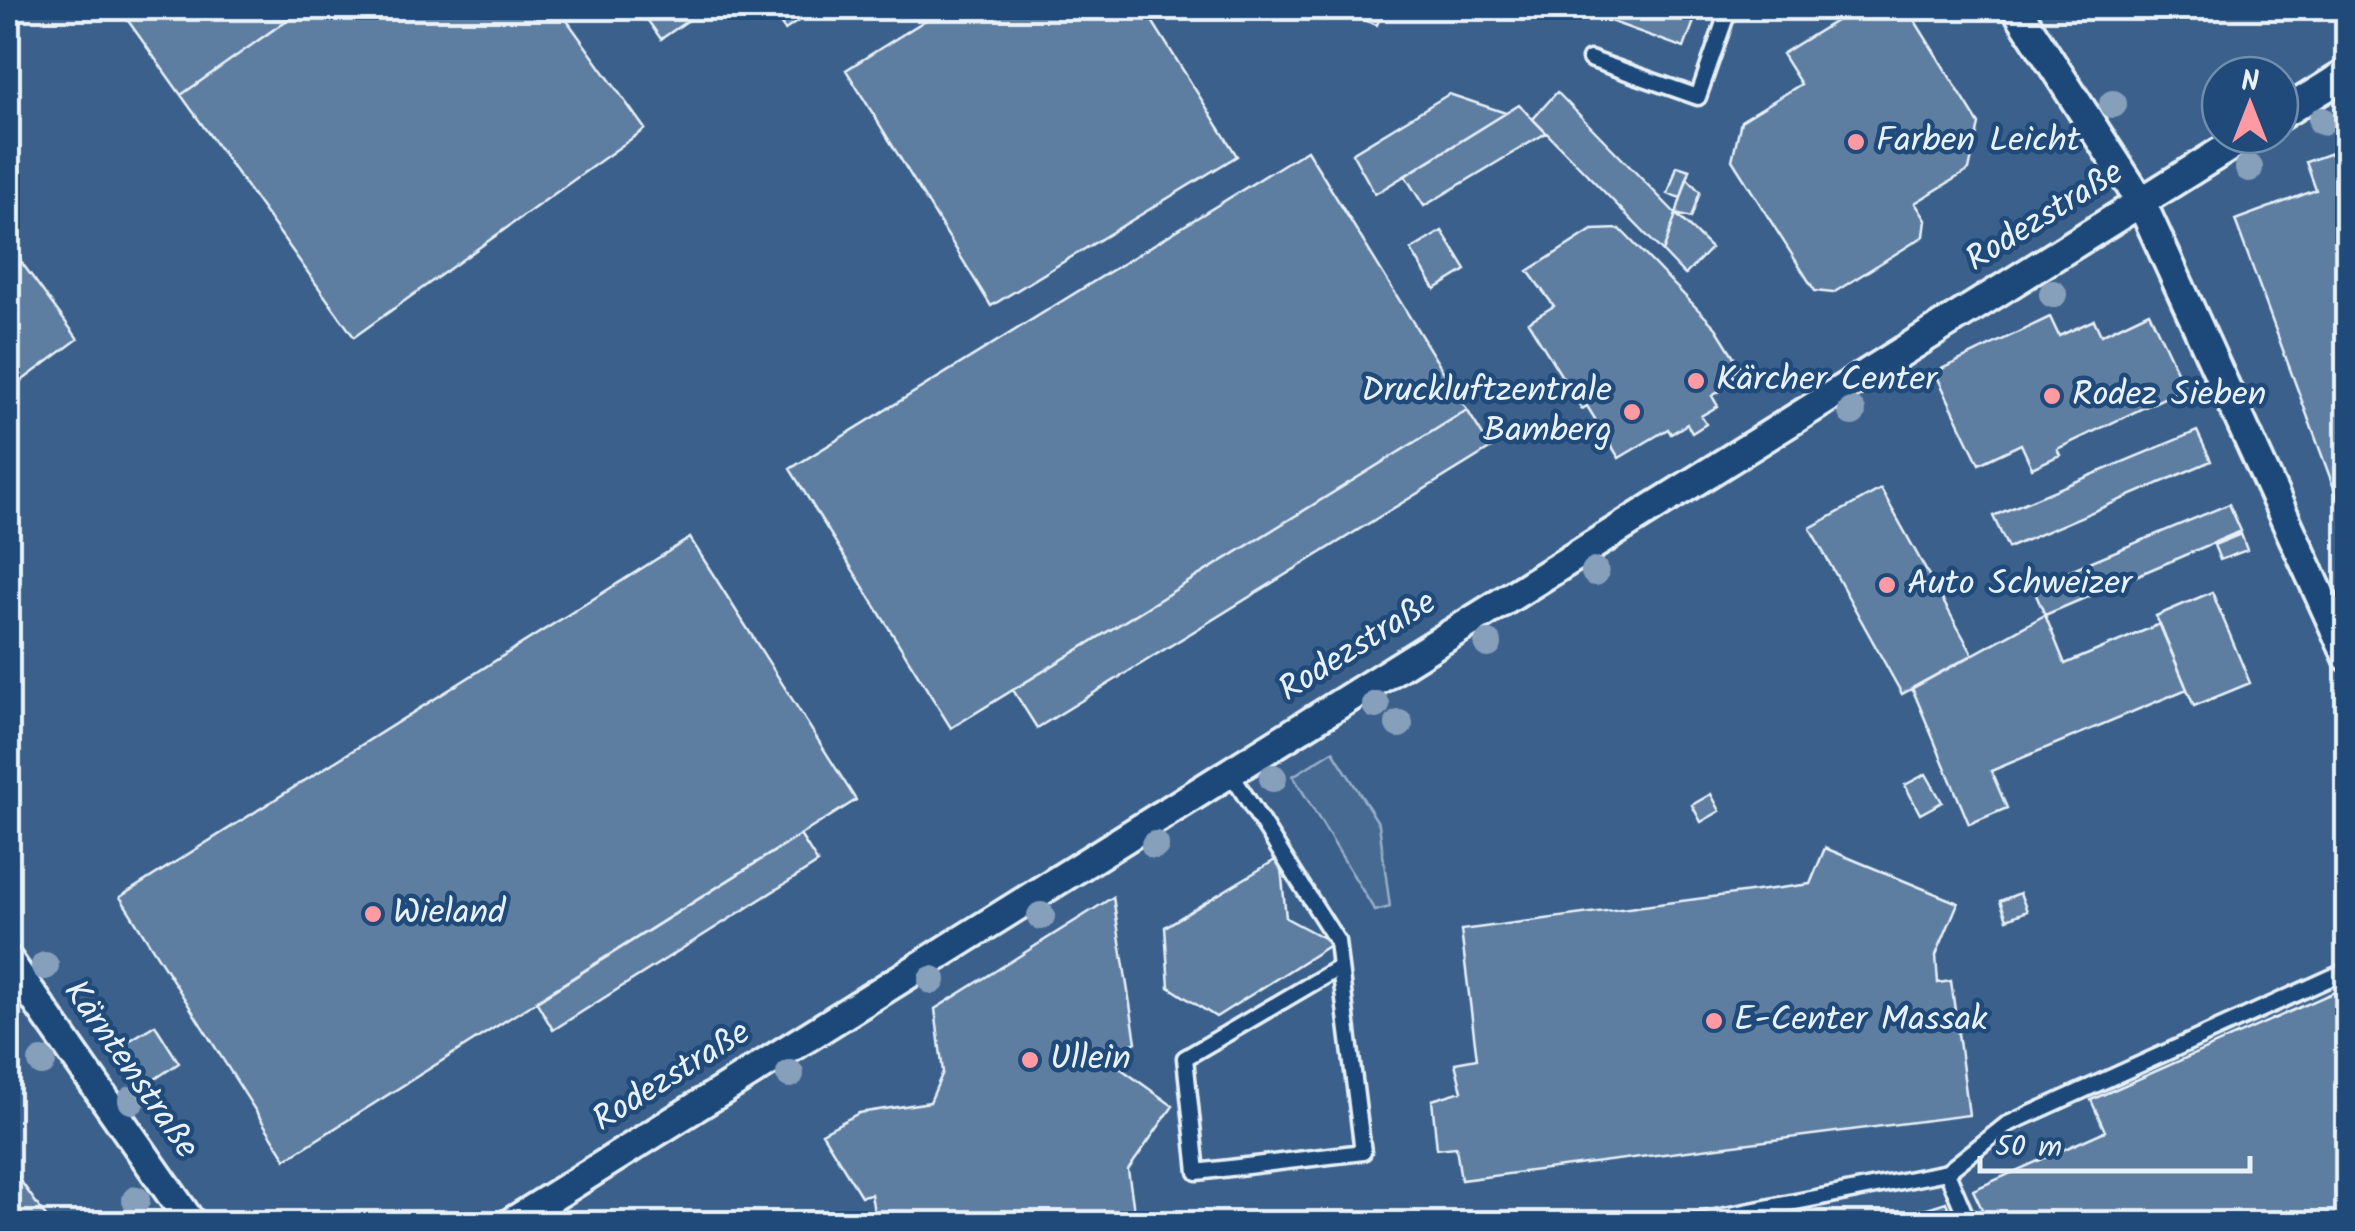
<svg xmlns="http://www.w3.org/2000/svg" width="2355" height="1231" viewBox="0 0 2355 1231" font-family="Kalam,sans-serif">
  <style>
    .built { fill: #3a608b; fill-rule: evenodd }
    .green { fill: #476b93; stroke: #98aec6; stroke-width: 2.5 }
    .building { fill: #5d7da1; stroke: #e8f1f8; stroke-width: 2.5 }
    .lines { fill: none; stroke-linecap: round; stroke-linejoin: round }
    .service-casing { stroke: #e8f1f8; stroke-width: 21 }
    .minor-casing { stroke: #e8f1f8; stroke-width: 35 }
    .service { stroke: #1f4a7a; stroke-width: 14 }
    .minor { stroke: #1f4a7a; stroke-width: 28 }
    .tree { fill: #869fbb }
    .poi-dot { fill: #ff9aa2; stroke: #1f4a7a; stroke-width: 4 }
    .labels { text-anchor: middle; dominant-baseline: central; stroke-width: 9; stroke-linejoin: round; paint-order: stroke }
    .poi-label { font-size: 35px; fill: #e8f1f8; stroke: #1f4a7a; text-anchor: start }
    .street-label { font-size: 35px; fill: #e8f1f8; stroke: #1f4a7a }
  </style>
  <rect width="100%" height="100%" fill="#2b5482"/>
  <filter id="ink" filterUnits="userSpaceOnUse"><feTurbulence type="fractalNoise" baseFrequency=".01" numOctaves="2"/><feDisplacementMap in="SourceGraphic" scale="20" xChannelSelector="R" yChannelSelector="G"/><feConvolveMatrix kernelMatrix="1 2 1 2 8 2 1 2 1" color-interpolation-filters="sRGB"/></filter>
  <g filter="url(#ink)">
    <path class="built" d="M8 8H2347V1223H8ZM2220 75H2280V135H2220Z"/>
    <path class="green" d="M1333 751 1379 824 1390 907 1375 911 1293 776Z"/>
    <path class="building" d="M119 8H304L181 95Z
      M304 8H558L645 129 354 337 181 95Z
      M639 8H706L661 39Z
      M769 8H817L785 30Z
      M945 8H1144L1237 156 991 306 846 70Z
      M1329 8H1384L1377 25Z
      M1574 8H1699L1684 48Z
      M1832 8H1907L1979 124 1969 170 1915 203 1926 220 1924 236 1833 293 1815 291 1732 160 1741 121 1801 84 1782 54 1839 19Z
      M1557 92 1676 214 1663 252 1533 119Z
      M1449 94 1506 113 1375 194 1352 153Z
      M1519 105 1546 133 1424 206 1405 176Z
      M2348 147V526L2235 220 2316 190 2306 162Z
      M1307 150 1467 410 951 728 790 469Z
      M1677 166 1690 170 1681 198 1668 194Z
      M1687 178 1700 192 1691 218 1676 214Z
      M1676 214 1711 248 1685 275 1663 252Z
      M1620 229 1716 328 1741 368 1732 373 1736 381 1712 396 1718 406 1701 416 1706 424 1692 433 1687 424 1671 434 1668 429 1619 458 1587 406 1582 409 1528 322 1554 306 1528 271 1592 230Z
      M1442 231 1466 270 1435 289 1411 250Z
      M8 244 78 339 8 391Z
      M2149 312 2185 388 2057 449 2060 455 2032 468 2021 444 1979 464 1935 372 2050 317 2059 336 2094 320 2101 335Z
      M1467 410 1491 448 1037 728 1013 690Z
      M2197 431 2211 461 2008 548 1993 516Z
      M1881 489 1973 655 1902 694 1810 528Z
      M2229 504 2241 531 2045 615 2032 586Z
      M2241 534 2247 550 2220 560 2214 545Z
      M690 538 856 800 286 1159 120 897Z
      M2212 592 2250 683 2194 706 2156 616Z
      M2045 615 2065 664 2160 624 2187 689 1991 771 2007 808 1969 824 1912 688Z
      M1926 774 1942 802 1920 814 1905 785Z
      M1711 794 1720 811 1701 822 1692 805Z
      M800 835 818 863 553 1030 536 1001Z
      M1825 848 1958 903 1936 955 1938 983 1951 981 1969 1115 1461 1180 1456 1147 1437 1149 1432 1100 1462 1091 1455 1063 1477 1059 1461 930 1810 884Z
      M1280 857 1286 918 1333 943 1216 1017 1169 987 1165 927Z
      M2020 893 2027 911 2007 919 2000 901Z
      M1113 897 1136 1042 1118 1052 1120 1068 1173 1106 1128 1170 1136 1224H876L871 1194 861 1196 822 1133 859 1113 930 1102 943 1072 935 1009Z
      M2348 986V1210L2317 1224H1989L1973 1190 2105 1131 2091 1100Z
      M155 1025 179 1063 149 1083 124 1044Z
      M8 1163 51 1224H8Z
      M1946 1202 1955 1224H1930L1927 1208Z
      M1927 1208 1930 1224H1857Z"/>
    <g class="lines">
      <defs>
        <path id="service" d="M1590 59 1698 97 1729 8
          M1230 772 1337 941 1340 967 1363 1152 1197 1172 1185 1058 1340 967
          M1685 1224 1947 1172
          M1969 1224 1947 1172 2006 1125 2348 970"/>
        <path id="minor" d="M2016 8 2141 202 2348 657
          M2280 115 2348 73
          M8 960 192 1224
          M509 1224 2248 135"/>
      </defs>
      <use href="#service" class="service-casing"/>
      <use href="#minor" class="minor-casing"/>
      <use href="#service" class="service"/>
      <use href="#minor" class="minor"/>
    </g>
    <g class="tree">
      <circle cx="2113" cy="104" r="14"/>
      <circle cx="2322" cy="121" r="14"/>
      <circle cx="2249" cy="168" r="14"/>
      <circle cx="2053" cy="294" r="14"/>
      <circle cx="1852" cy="412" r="14"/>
      <circle cx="1595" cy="572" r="14"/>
      <circle cx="1488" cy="644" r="14"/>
      <circle cx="1376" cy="705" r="14"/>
      <circle cx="1399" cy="724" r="14"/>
      <circle cx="1273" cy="778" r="14"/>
      <circle cx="1155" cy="845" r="14"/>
      <circle cx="1041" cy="916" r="14"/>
      <circle cx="45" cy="966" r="14"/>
      <circle cx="932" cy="980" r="14"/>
      <circle cx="42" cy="1062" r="14"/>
      <circle cx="790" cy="1074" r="14"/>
      <circle cx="132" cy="1100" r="14"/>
      <circle cx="136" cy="1200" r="14"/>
    </g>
  </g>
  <g class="poi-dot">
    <circle cx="1856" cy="142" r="10"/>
    <circle cx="1696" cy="381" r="10"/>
    <circle cx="2052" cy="396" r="10"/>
    <circle cx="1632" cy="412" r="10"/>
    <circle cx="1887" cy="585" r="10"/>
    <circle cx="373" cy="914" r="10"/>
    <circle cx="1714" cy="1021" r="10"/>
    <circle cx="1030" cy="1060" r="10"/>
  </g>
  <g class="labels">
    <g class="poi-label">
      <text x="1876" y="142">Farben Leicht</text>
      <text x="1716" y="381">Kärcher Center</text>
      <text x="1612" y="392" text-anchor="end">Druckluftzentrale<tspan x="1612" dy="40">Bamberg</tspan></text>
      <text x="2072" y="396">Rodez Sieben</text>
      <text x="1907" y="585">Auto Schweizer</text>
      <text x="393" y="914">Wieland</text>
      <text x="1734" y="1021">E-Center Massak</text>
      <text x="1050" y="1060">Ullein</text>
    </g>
    <g class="street-label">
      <text transform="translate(2045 217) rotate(-32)">Rodezstraße</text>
      <text transform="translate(1358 647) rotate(-32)">Rodezstraße</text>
      <text transform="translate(130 1070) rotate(55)">Kärntenstraße</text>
      <text transform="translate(672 1077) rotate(-32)">Rodezstraße</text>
    </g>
  </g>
  <rect width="2355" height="1231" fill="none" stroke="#1f4a7a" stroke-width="40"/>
  <rect x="20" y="20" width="2315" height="1191" fill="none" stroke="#e8f1f8" stroke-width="4" filter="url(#ink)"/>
  <g transform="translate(2250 105)"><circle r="48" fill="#1f4a7a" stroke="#6f8dac" stroke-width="2.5"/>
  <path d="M0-8L18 38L0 25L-18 38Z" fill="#ff9aa2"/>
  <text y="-15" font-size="28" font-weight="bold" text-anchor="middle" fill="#e8f1f8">N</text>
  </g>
  <path d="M1980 1156v15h270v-15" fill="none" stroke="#e8f1f8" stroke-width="5"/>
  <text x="1995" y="1156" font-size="30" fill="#e8f1f8" stroke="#1f4a7a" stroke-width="8" paint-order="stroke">50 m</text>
</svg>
